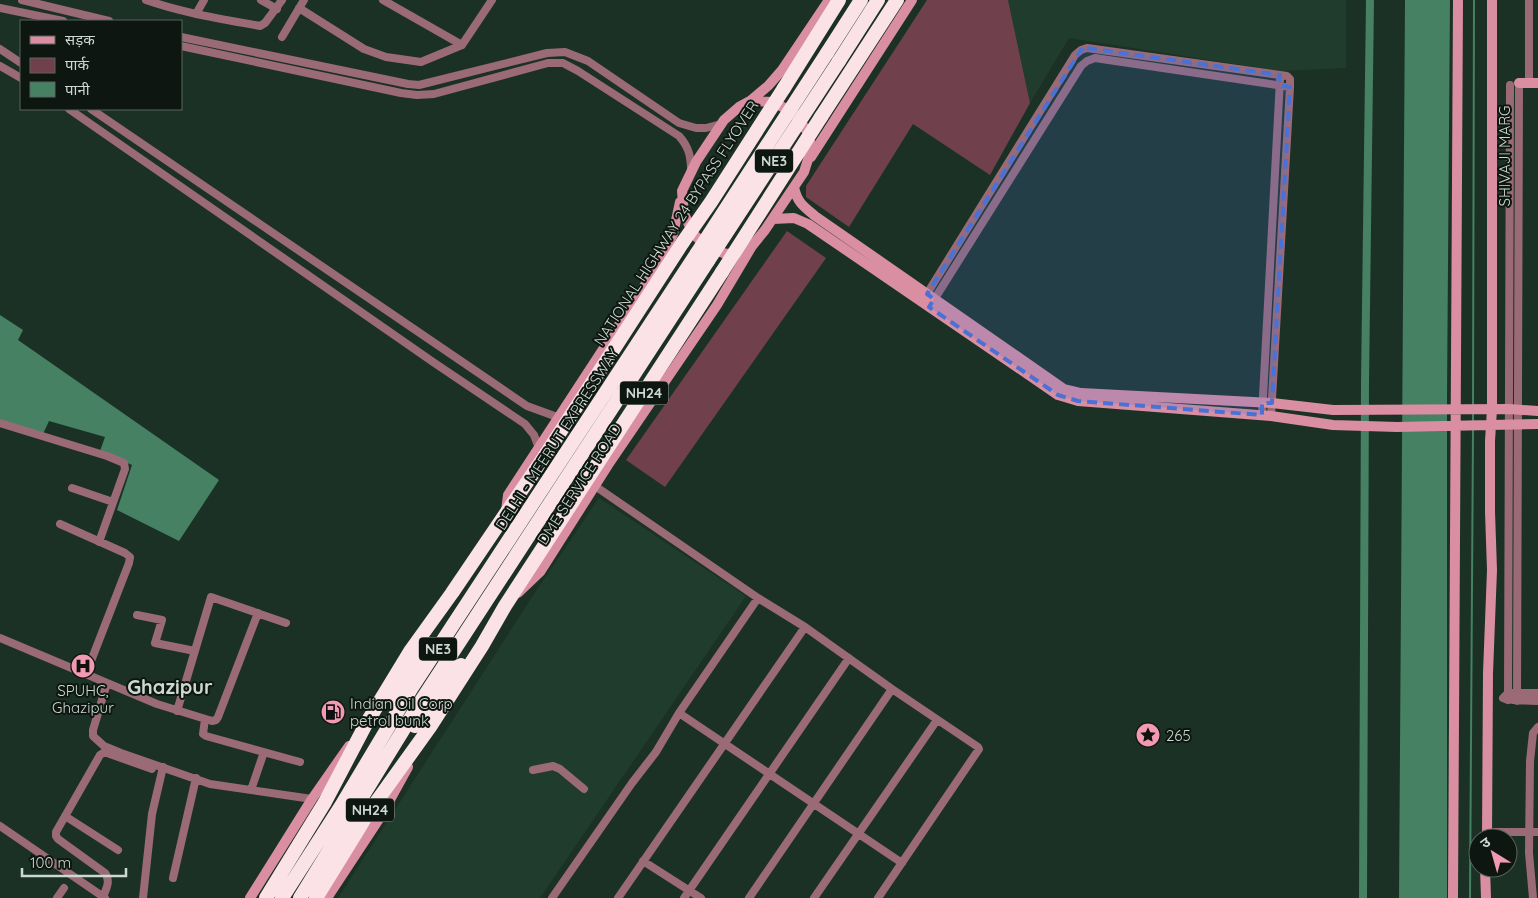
<svg xmlns="http://www.w3.org/2000/svg" width="1538" height="898" viewBox="0 0 1538 898" font-family="Quicksand,'Noto Sans Devanagari',sans-serif">
  <style>
    .built { fill: #203c2d }
    .green { fill: #70404d }
    .water { fill: #458162 }
    .lines { fill: none; stroke-linecap: round; stroke-linejoin: round }
    .stream { stroke: #458162; stroke-width: 2 }
    .canal { stroke: #458162; stroke-width: 8 }
    .street { stroke: #9a6b77; stroke-width: 8 }
    .secondary { stroke: #d98ea2; stroke-width: 10 }
    .highway { stroke: #fae2e7; stroke-width: 14 }
    .highway-bridge { stroke: #fae2e7; stroke-width: 14 }
    .marked { fill: #4971d6; fill-opacity: 0.2; stroke: #4971d6; stroke-width: 4; stroke-dasharray: 10 6; stroke-linejoin: round }
    .labels { text-anchor: middle; dominant-baseline: central; stroke-width: 4; stroke-linejoin: round; paint-order: stroke }
    .shield { fill: #0d1611; stroke: #939e98; stroke-width: 1 }
    .shield-label { font-size: 14px; font-weight: bold; fill: #ccd9d2 }
    .street-label { font-size: 15px; fill: #ccd9d2; stroke: #0d1611 }
    .poi-label { font-size: 15px; fill: #ccd9d2; stroke: #0d1611; text-anchor: start }
    .district-label { font-size: 20px; font-weight: bold; fill: #ccd9d2; stroke: #0d1611 }
  </style>
  <rect width="100%" height="100%" fill="#1b3125"/>
  <path class="built" d="M1008 0H1346V68L1280 71 1069 38 1030 103Z
    M599 498 746 596 540 898H338L534 594Z"/>
  <path class="green" d="M927 0H1008L1030 103 990 175 913 124 849 227 806 197V186Z
    M787 231 826 258 665 487 626 460Z"/>
  <path class="water" d="M1405 0H1450L1447 397V898H1399Z
    M0 315 23 330 18 340 219 480 179 541 117 510 132 465 100 451 105 437 49 421 43 434 0 423Z"/>
  <g class="lines">
    <path class="stream" d="M1473 405 1474 0
      M1473 423V412
      M1470 898 1473 430"/>
    <path class="canal" d="M1363 898 1365 382 1370 0"/>
    <path class="street" d="M22 0 109 21
      M146 0C183 13 222 19 260 26L265 23 282 0
      M261 0 277 9
      M383 0 462 45
      M1529 0V83
      M0 8 63 21
      M299 8 364 49 386 57 421 62 462 45 492 0
      M196 14 204 0
      M181 37 408 84 419 85 547 53 565 52 588 61 679 123 696 128H706L721 124
      M282 37 304 0
      M181 46 401 93 417 95 434 94 548 63H563L578 71 679 136C689 147 691 157 691 171
      M0 49 21 63
      M0 66 21 78
      M69 109 433 362 525 424 534 435 539 448
      M91 109 527 406 560 418
      M925 297 1075 55 1081 50 1087 48 1287 76 1290 79V87L1271 416
      M932 303 1081 66 1087 61 1095 58 1290 87
      M1262 415 1280 80
      M0 423 107 456 124 463 125 469 99 542
      M595 486 758 598 805 627 892 689 978 747 979 749 878 898
      M72 488 113 502
      M60 524 125 553 130 557 129 563 86 674
      M137 615 162 620 155 643 195 651
      M0 638 157 704 212 721 216 720 218 717 258 613
      M107 683 93 730V736L104 746 121 753 210 784 312 799
      M1512 693H1538
      M1508 700 1503 698 1508 693 1510 85
      M1513 700 1538 701
      M1517 701 1519 83
      M177 711 211 597 286 623
      M679 713 902 863
      M205 719 203 734 206 736 300 762
      M533 770 553 766 560 769 584 789
      M251 790 264 752
      M65 816 118 850
      M0 826 105 898
      M1487 832H1538
      M643 861 701 898
      M173 878 196 778
      M103 897C106 889 111 881 105 873L58 839 56 836V832L100 755 103 753H107L152 769
      M57 898 64 888
      M143 898 152 814 163 767
      M552 898 632 783 656 752 679 713 758 598
      M618 898 805 627
      M684 898 849 658
      M749 898 892 689
      M814 898 937 720
      M1533 898 1529 853 1530 761 1533 733 1538 727"/>
    <path class="secondary" d="M1519 83H1538
      M750 101 773 102 794 113 809 134 811 150 804 172 765 230 752 246 742 252 726 254 710 248 694 235 684 214 682 191 696 162 724 120 739 107Z
      M750 101 768 86 782 70 829 0
      M811 157 912 0
      M794 187C797 202 803 206 815 216L1064 389 1081 393 1272 403 1333 410 1509 409 1538 411
      M773 219 794 218 808 224 1058 395 1078 401 1271 416 1333 425 1397 427 1538 424
      M506 511 508 495 662 259 673 234 680 202
      M518 593 540 572 608 465 717 305 752 246
      M1487 838 1488 673 1492 570 1490 512V441L1492 409V0
      M1485 868 1486 898
      M250 898 312 799 349 746
      M327 898 381 816 408 767
      M1453 898 1458 0"/>
    <path class="highway" d="M827 53 861 0
      M839 61 878 0
      M784 88 839 0
      M821 117 897 0
      M396 699 423 647
      M415 726 453 674 461 665
      M266 898 325 802 366 724 411 650 452 593 544 457 683 242
      M282 898 341 806 411 689 697 253
      M300 898 421 701 708 261
      M316 898 369 812 430 727 482 646 505 606 722 272"/>
    <path class="highway-bridge" d="M683 242 711 202 784 88
      M697 253 827 53
      M708 261 839 61
      M722 272 821 117"/>
  </g>
  <path class="marked" d="M1087 48 1280 75 1279 85 1290 87 1272 403H1262V415L1078 401 1058 395 929 307 934 299 927 294 1081 50Z"/>
  <defs>
    <symbol id="hospital-disc" viewBox="-11 -11 22 22"><circle r="9.5" fill="#f19ab2" stroke="#0d1611"/><path d="M-5-5h3v3.5h4V-5h3V5h-3V1.5h-4V5h-3Z" fill="#111"/></symbol>
    <symbol id="fuel-disc" viewBox="-11 -11 22 22"><circle r="9.5" fill="#f19ab2" stroke="#0d1611"/><path d="M-5.5-6h7V0h2V4h1.3V-2.5L3-4.5l.8-.8L6-3V5H2.5V1h-1V6h-7ZM-4.2-4.7v3.2H.2V-4.7Z" fill="#111"/></symbol>
    <symbol id="sight-disc" viewBox="-11 -11 22 22"><circle r="9.5" fill="#f19ab2" stroke="#0d1611"/><path d="M0-6L1.8-2.2L6-1.7L2.9 1.2L3.7 5.4L0 3.3L-3.7 5.4L-2.9 1.2L-6-1.7L-1.8-2.2Z" fill="#111"/></symbol>
  </defs>
  <g fill-rule="evenodd">
    <use href="#hospital-disc" x="69" y="652" width="28" height="28"/>
    <use href="#fuel-disc" x="319" y="698" width="28" height="28"/>
    <use href="#sight-disc" x="1134" y="721" width="28" height="28"/>
  </g>
  <g class="labels">
    <g class="shield">
      <rect x="755" y="149.5" width="38" height="23" rx="4"/>
      <rect x="620" y="381.5" width="48" height="23" rx="4"/>
      <rect x="419" y="637.5" width="38" height="23" rx="4"/>
      <rect x="346" y="798.5" width="48" height="23" rx="4"/>
    </g>
    <g class="shield-label">
      <text x="774" y="161">NE3</text>
      <text x="644" y="393">NH24</text>
      <text x="438" y="649">NE3</text>
      <text x="370" y="810">NH24</text>
    </g>
    <g class="street-label">
      <text transform="translate(1504 156) rotate(-90)">SHIVAJI MARG</text>
      <text transform="translate(676 223) rotate(-57)">NATIONAL HIGHWAY 24 BYPASS FLYOVER</text>
      <text transform="translate(557 439) rotate(-57)">DELHI - MEERUT EXPRESSWAY</text>
      <text transform="translate(579 484) rotate(-57)">DME SERVICE ROAD</text>
    </g>
    <g class="poi-label">
      <text x="83" y="690" text-anchor="middle">SPUHC,<tspan x="83" dy="17">Ghazipur</tspan></text>
      <text x="350" y="703">Indian Oil Corp<tspan x="350" dy="17">petrol bunk</tspan></text>
      <text x="1166" y="735">265</text>
    </g>
    <g class="district-label">
      <text x="170" y="686">Ghazipur</text>
    </g>
  </g>
  <rect x="20" y="20" width="162" height="90" fill="#0d1611" stroke="#59645e"/>
  <rect x="30" y="36" width="25" height="8" fill="#d98ea2" stroke="#59645e"/>
  <text x="65" y="45" font-size="15" fill="#ccd9d2">सड़क</text>
  <rect x="30" y="58" width="25" height="15" fill="#70404d" stroke="#59645e"/>
  <text x="65" y="70" font-size="15" fill="#ccd9d2">पार्क</text>
  <rect x="30" y="82" width="25" height="15" fill="#458162" stroke="#59645e"/>
  <text x="65" y="95" font-size="15" fill="#ccd9d2">पानी</text>
  <g transform="translate(1493 853) rotate(323)"><circle r="24" fill="#0d1611" stroke="#59645e"/>
  <path d="M0-4L9 19L0 12L-9 19Z" fill="#f19ab2"/>
  <text y="-8" font-size="14" font-weight="bold" text-anchor="middle" fill="#ccd9d2">उ</text>
  </g>
  <path d="M22 868v8h104v-8" fill="none" stroke="#ccd9d2" stroke-width="2.5"/>
  <text x="30" y="868" font-size="15" fill="#ccd9d2" stroke="#0d1611" stroke-width="4" paint-order="stroke">100 m</text>
</svg>
